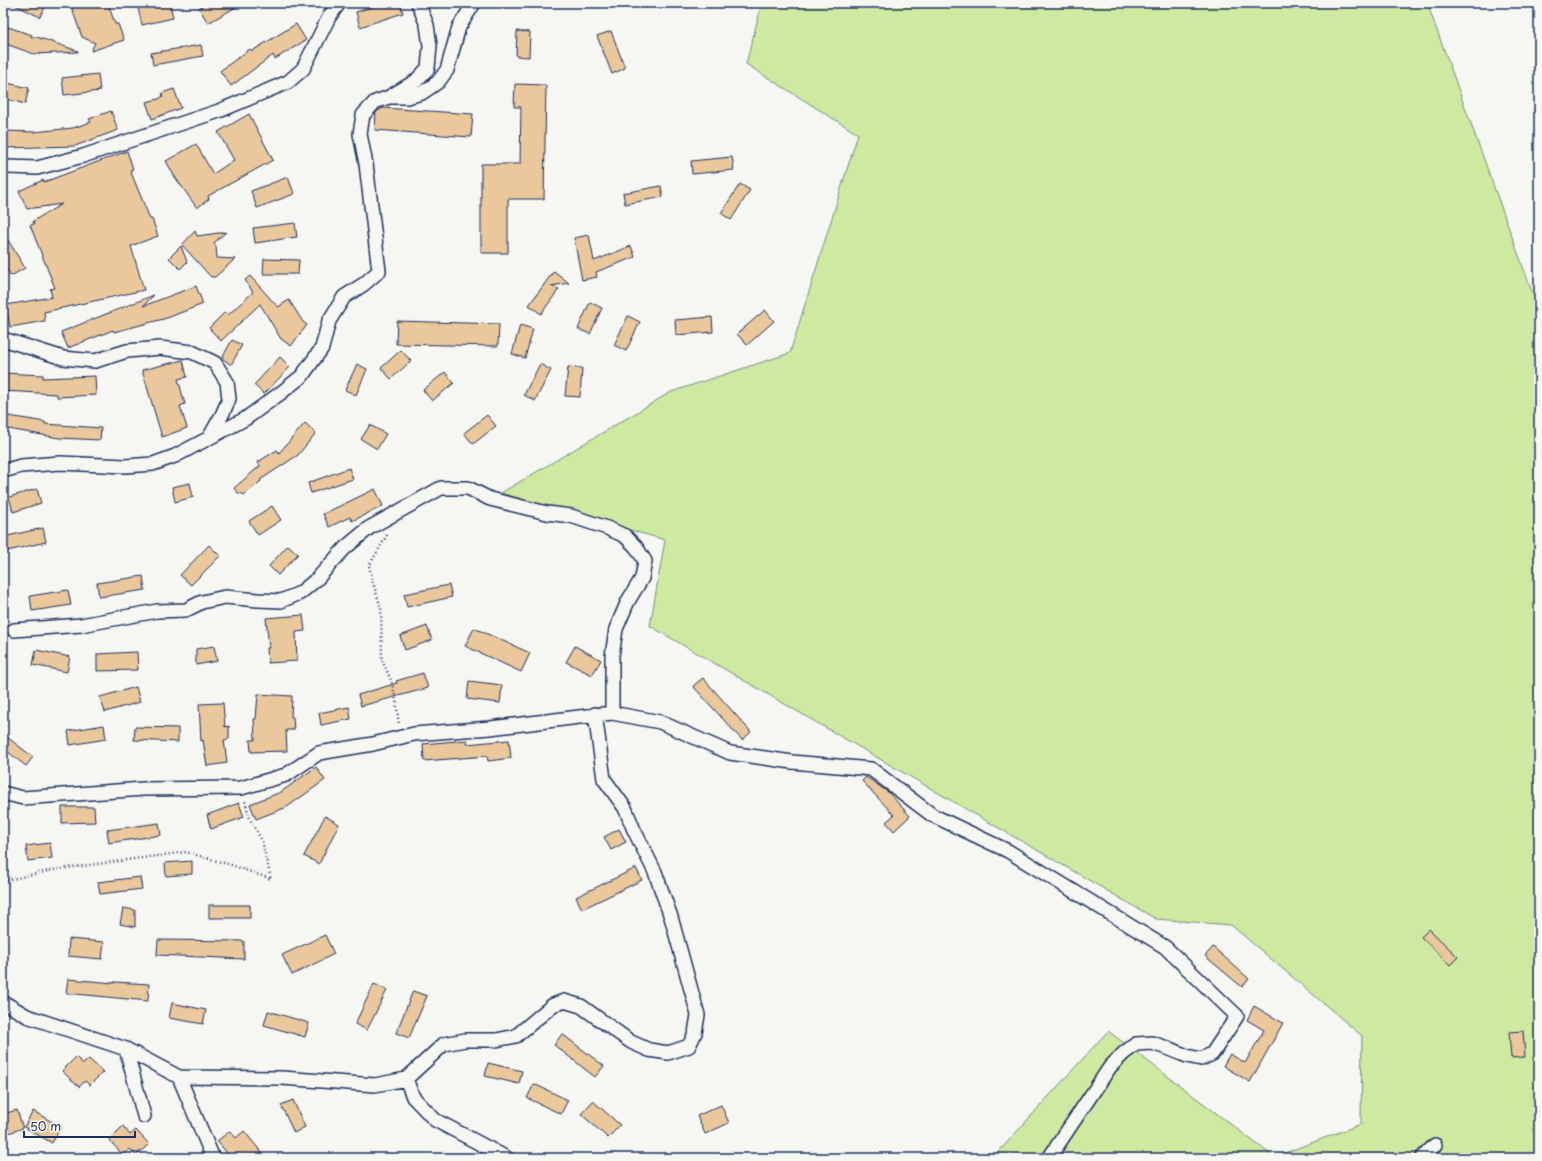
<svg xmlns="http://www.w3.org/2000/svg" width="1542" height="1161" viewBox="0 0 1542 1161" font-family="'Playpen Sans',sans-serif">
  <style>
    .green { fill: #ceeaa1; stroke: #748c80 }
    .building { fill: #eac89b; stroke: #1b2f5e }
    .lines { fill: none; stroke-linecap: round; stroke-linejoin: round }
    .minor-casing { stroke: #1b2f5e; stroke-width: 16 }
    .path { stroke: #1b2f5e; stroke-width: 2.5; stroke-dasharray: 1 3; stroke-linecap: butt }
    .minor { stroke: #f6f6f2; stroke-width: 13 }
  </style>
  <rect width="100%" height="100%" fill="#f6f6f2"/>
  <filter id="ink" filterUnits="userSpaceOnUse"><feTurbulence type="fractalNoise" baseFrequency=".025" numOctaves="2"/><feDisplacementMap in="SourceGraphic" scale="8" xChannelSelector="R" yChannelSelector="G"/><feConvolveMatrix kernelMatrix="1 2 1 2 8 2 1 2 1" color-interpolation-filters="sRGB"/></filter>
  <g filter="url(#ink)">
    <path class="green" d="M762 3H1427L1539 311V1158H993L1108 1031 1274 1157 1361 1124 1362 1036 1231 925 1156 919 650 626 665 540 501 493 671 392 790 353 858 134 746 64Z"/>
    <path class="building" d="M11 3H47L40 17Z
      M70 3H108L115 24H118L124 40 91 51 95 43 82 37Z
      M159 3H170L173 18 142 25 138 8Z
      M207 3H243L208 23 199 8Z
      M384 3H400L403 13 360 27 356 12Z
      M296 24 306 40 275 59 273 55 231 86 220 71 250 49 252 51Z
      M8 27 32 35 31 37H37L78 51V52L34 54 3 43Z
      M517 31 530 32 529 57 516 56Z
      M611 31 625 68 612 74 597 36Z
      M201 45 203 56 153 65 151 53Z
      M98 74 100 91 64 95 62 78Z
      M3 82 29 88 25 104 3 98Z
      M515 84 546 85 544 199H508V253H481V164H520L521 107H514Z
      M174 89 181 108 152 119 146 102 159 99 163 96 162 93Z
      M383 108 473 114 471 137 375 130 376 112Z
      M111 111 118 130 75 146 3 148V131L34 132 73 128 91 122 89 119Z
      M249 114 273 160 208 196 209 199 197 208 175 177 166 161 196 144 213 174 234 160 218 132Z
      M127 151 133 169 130 170 150 219H152L158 236 131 246 144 290 44 312 45 321 10 327 6 305 52 297 50 289 55 288 30 225 34 224 33 221 62 204 27 209 19 191 43 180 44 182Z
      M732 157 734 170 692 174 691 161Z
      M288 177 294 194 257 208 251 191Z
      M740 184 750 190 731 220 721 213Z
      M661 186 663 197 625 204 623 193Z
      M295 223 297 237 255 243 253 228Z
      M195 231 197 236 226 232 214 243 216 246 217 258 235 259 215 277H211L182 245Z
      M3 232 25 268 11 276 3 263Z
      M589 235 594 261 631 246 635 257 596 272 597 277 582 280 574 238Z
      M181 246 187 262 180 269 169 258Z
      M264 259 299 260 298 274H263Z
      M554 271 569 283 551 286 559 289 541 314 529 305Z
      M250 276 278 307 289 300 303 322 307 325 291 346 281 339 260 304 221 341 209 328 225 312 228 315 253 292 245 280Z
      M196 286 203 304 167 318 114 332 113 330 68 348 61 332 154 295 143 306Z
      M590 302 602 308 590 334 578 329Z
      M765 310 774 321 747 345 737 334Z
      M628 316 640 322 626 351 614 345Z
      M712 317 713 332 676 335 675 320Z
      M397 321 499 324 498 346 396 344Z
      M520 325 533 329 525 358 512 354Z
      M232 340 242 345 231 365 222 358Z
      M401 350 411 361 391 379 381 368Z
      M280 357 290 367 264 394 254 385Z
      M183 360 187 377 178 379 185 404 180 406 187 428 162 437 142 370Z
      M357 364 367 369 356 395 345 390Z
      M540 364 551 370 535 401 524 395Z
      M568 367 582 368 580 397 565 396Z
      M445 372 454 383 432 401 423 390Z
      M3 373 43 375V378L95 376 96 395 57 397V394L3 391Z
      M3 415 45 422V424L101 428 100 440 59 438 3 428Z
      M487 415 496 426 473 444 464 433Z
      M305 423 316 433 298 455 260 480 261 481 244 495 241 493 239 494 234 488 260 466 258 462 277 450 279 453Z
      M370 425 386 434 377 449 361 439Z
      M349 468 353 479 311 493 308 483Z
      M190 483 193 497 175 502 172 487Z
      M37 489 41 503 13 512 9 497Z
      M375 489 383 506 352 521 350 517 329 527 323 514Z
      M272 506 281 520 258 535 249 521Z
      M43 528 46 542 3 552V537Z
      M209 545 220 556 191 585 180 575Z
      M288 545 298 554 278 575 269 566Z
      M143 576 145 590 99 597 97 583Z
      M449 585 452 597 407 607 404 594Z
      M68 590 71 605 32 611 30 596Z
      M303 615 305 631 296 632 297 661 268 663 267 648H269L266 618Z
      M427 626 432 640 405 650 400 636Z
      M474 628 530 653 521 672 465 646Z
      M214 646 217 661 196 665V649Z
      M575 646 601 660 592 675 566 662Z
      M36 650 70 657 67 672 33 665Z
      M137 652 138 670 97 671V654Z
      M423 673 428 688 361 706 358 695 397 683 396 681Z
      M703 678 751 732 742 740 693 686Z
      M469 681 502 685 500 703 467 699Z
      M136 687 140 702 105 712 100 697Z
      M258 694 292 696 291 717H293L294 730H286L287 751 251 752 250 740H255L254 719H256Z
      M223 703 225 727 229 726V739L224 740 227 763 207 766 203 740 201 741 199 704Z
      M349 707 351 719 321 725 319 713Z
      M104 725 106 739 70 745 68 731Z
      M135 727 178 728V742L134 740Z
      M3 734 33 757 26 766 3 748Z
      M467 740V744L509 740 511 758 488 761 487 756 424 761 423 744Z
      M316 767 325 780 287 807 256 819 250 804 281 792Z
      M866 777 888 792 910 816 894 831 886 822 894 815 862 781Z
      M239 803 244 817 211 829 207 815Z
      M62 807H94L95 822 62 823Z
      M325 816 339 824 319 864 304 856Z
      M159 823 161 835 109 843 107 830Z
      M619 829 626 842 611 850 604 837Z
      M50 843 52 858 28 861 26 846Z
      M192 861V874L166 876 165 863Z
      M636 868 642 880 582 909 576 897Z
      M140 877 142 889 100 894 98 882Z
      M209 905H250V918H209Z
      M123 908 135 910V927L120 924Z
      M1429 929 1458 957 1450 965 1421 937Z
      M325 935 334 954 292 975 282 955Z
      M69 939 104 942 102 959 68 956Z
      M158 940 244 941V959L157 955Z
      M1213 947 1249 979 1242 987 1205 956Z
      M68 979 114 983V982L149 984 148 1001 66 993Z
      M374 984 387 990 367 1030 355 1024Z
      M413 991 427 996 409 1038 396 1033Z
      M172 1003 206 1010 203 1024 169 1018Z
      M1254 1006 1283 1023 1250 1082 1223 1066 1230 1054 1245 1063 1264 1030 1247 1020Z
      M268 1011 309 1023 305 1037 264 1025Z
      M1523 1031 1525 1057 1511 1058 1509 1032Z
      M562 1034 604 1066 595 1077 554 1045Z
      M76 1057 83 1064 89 1059 103 1072 90 1085 85 1081 79 1087 62 1071Z
      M488 1063 522 1071 519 1084 485 1076Z
      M534 1084 568 1100 561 1114 527 1098Z
      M293 1100 305 1127 294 1133 281 1105Z
      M593 1101 620 1125 608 1138 581 1114Z
      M721 1105 729 1123 705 1134 697 1116Z
      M17 1110 23 1128 3 1135V1114Z
      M33 1111 61 1127 52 1143 24 1127Z
      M123 1126 130 1135 136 1130 149 1144 136 1156 130 1149 123 1155 109 1140Z
      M230 1131 236 1138 244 1131 262 1153 255 1158H231L217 1141Z"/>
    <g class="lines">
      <defs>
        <path id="minor" d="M389 97 416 81 428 68 430 46 427 25 418 3
          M3 165 8 167 37 168 83 156 219 111 288 82 303 69 329 17 339 3
          M3 339 63 358 95 361 127 351 160 348 192 352 215 363 227 382 229 399 222 415 209 438
          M3 471 21 466 60 463 125 466 153 464 175 456 245 419 282 392 302 376 322 348 329 321 344 297 364 284 379 271 366 164 360 134 363 115 375 102 389 97H407L422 93 438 82 447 70 459 27 474 3
          M14 630 81 625 157 611 186 610 202 602 225 597 258 600 281 601 300 593 317 579 345 548 369 528 441 488H468L490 499 547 513 571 516 607 528 625 536 636 547 645 561 642 578 628 601 616 629 612 656V713
          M3 793 23 798 143 789 241 788 286 775 319 753 373 744 414 734 490 728 612 713 660 722 730 753 792 762 871 769 932 815 1008 851 1165 947 1237 1016 1212 1054 1201 1059 1187 1056 1167 1048 1152 1043 1136 1044 1124 1053 1110 1067 1049 1158
          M3 1002 27 1016 126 1049 179 1077 282 1078 375 1085 406 1079 413 1097 435 1120 507 1158
          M126 1049 144 1116
          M179 1077 213 1158
          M406 1079 444 1044 465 1040H496L516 1036 553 1005 564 1001 581 1006 631 1042 649 1050 668 1053 689 1046 695 1033 698 1015 671 917 655 872 634 830 625 808 604 779 595 714
          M1422 1158 1435 1145"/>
      </defs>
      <use href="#minor" class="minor-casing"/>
      <path class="path" d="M387 535 369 566 374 586 381 608 382 660 391 680 396 700 399 725
        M3 881 53 870 186 852 231 865 271 879 262 841 250 819 245 801"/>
      <use href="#minor" class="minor"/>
    </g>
  </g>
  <rect width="1542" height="1161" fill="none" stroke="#f6f6f2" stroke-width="16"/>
  <rect x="8" y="8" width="1526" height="1145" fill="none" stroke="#1b2f5e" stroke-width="1.5" filter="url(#ink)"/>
  <path d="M24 1131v6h111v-6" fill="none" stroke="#1b2f5e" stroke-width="2"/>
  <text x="30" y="1131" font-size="12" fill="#1b2f5e" stroke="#f6f6f2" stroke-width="3" paint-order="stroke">50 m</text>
</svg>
